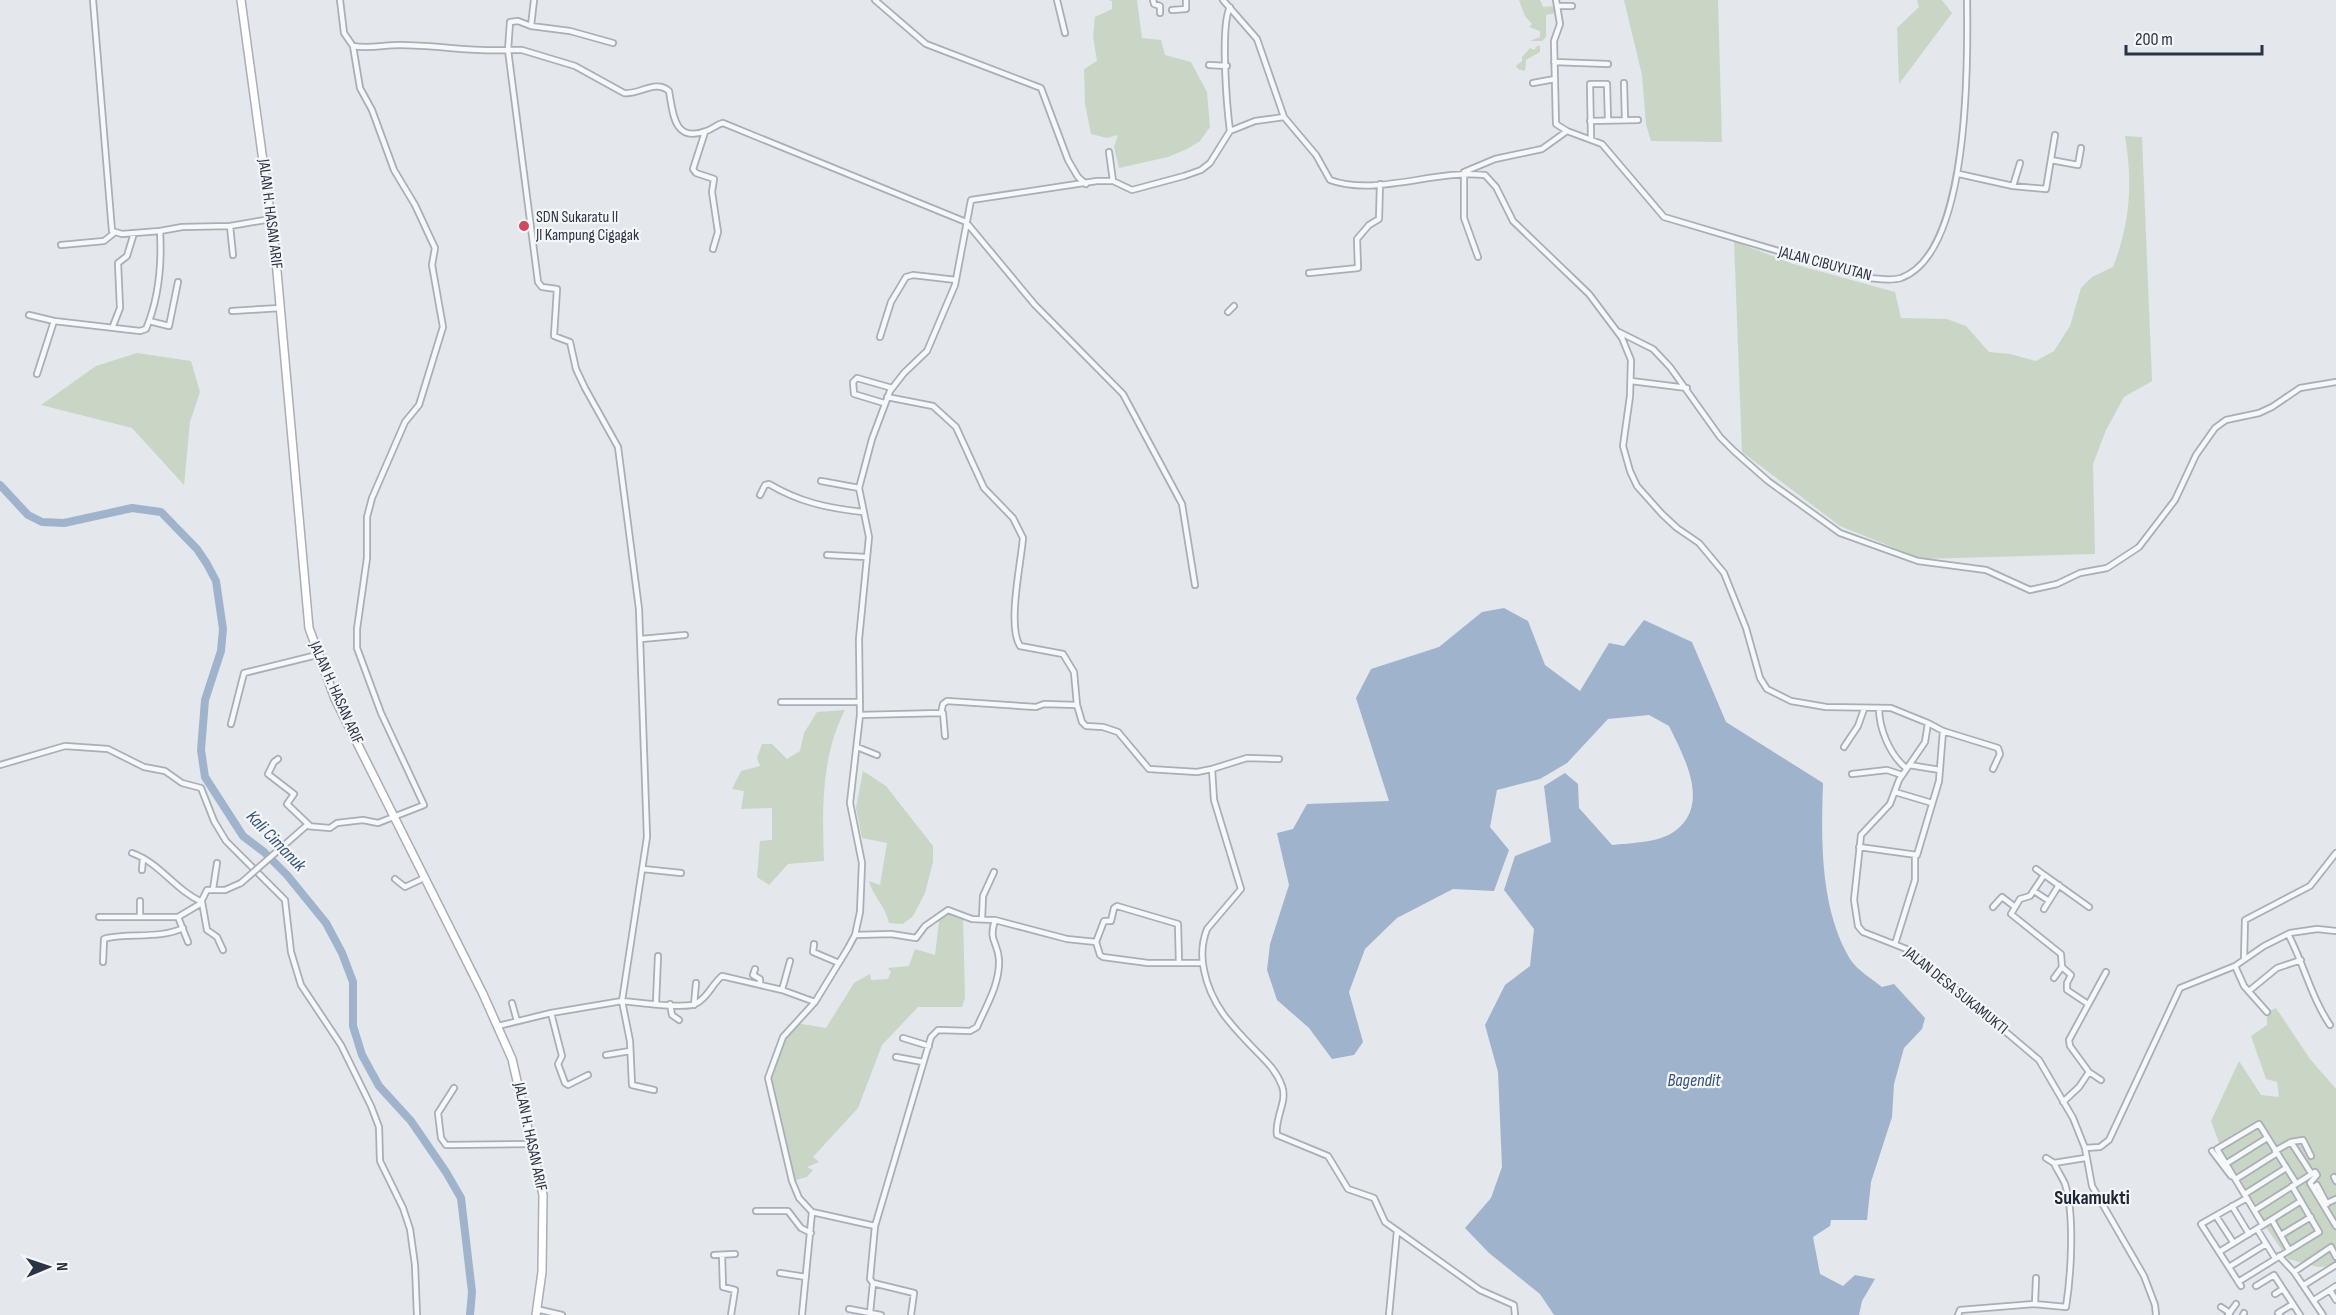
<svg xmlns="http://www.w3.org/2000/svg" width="2336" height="1315" viewBox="0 0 2336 1315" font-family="'Sofia Sans Condensed',sans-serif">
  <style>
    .green { fill: #c9d6c5 }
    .water { fill: #9fb4cc }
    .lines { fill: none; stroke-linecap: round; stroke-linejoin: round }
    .river { stroke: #9fb4cc; stroke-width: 8 }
    .minor-casing { stroke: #a9aeb7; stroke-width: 8 }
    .secondary-casing { stroke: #a9aeb7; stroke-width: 10 }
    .minor { stroke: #f7f8fa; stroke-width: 4.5 }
    .secondary { stroke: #fff; stroke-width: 7 }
    .minor-bridge-casing { stroke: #a9aeb7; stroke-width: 8; stroke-linecap: butt }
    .minor-bridge { stroke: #f7f8fa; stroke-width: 4.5 }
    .poi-dot { fill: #d1495b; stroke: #f4f6f9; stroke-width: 2 }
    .labels { text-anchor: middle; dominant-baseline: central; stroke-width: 4.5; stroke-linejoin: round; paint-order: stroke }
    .street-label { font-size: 16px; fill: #2b3445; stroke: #f4f6f9 }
    .poi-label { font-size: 16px; fill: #2b3445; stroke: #f4f6f9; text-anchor: start }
    .water-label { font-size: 18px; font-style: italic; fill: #34527a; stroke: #f4f6f9 }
    .quarter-label { font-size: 20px; font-weight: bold; fill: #1d2536; stroke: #f4f6f9 }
  </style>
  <rect width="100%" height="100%" fill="#e4e7ec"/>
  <path class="green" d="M1108 0H1137L1142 38 1161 40 1165 55 1191 62 1207 92 1210 127 1200 141 1187 149 1168 157 1119 168 1114 147 1118 135 1107 138 1091 134 1085 104 1084 69 1097 61 1093 36 1095 17 1112 9V1Z
    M1519 0H1540L1543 7 1555 6V13L1546 15V37L1542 41H1530L1540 37V31L1529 27 1532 24 1525 16Z
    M1624 0H1718L1722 142 1651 141 1646 124 1642 75Z
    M1917 0H1942L1952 13 1899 84 1897 28 1919 7Z
    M1537 46H1540V52L1526 60 1525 71 1518 69 1516 66 1522 61V57L1530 48 1534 50Z
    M2125 136 2142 137 2152 381 2124 397 2106 430 2093 464 2095 554 1922 559 1840 526 1742 452 1734 241 1793 264 1895 292 1901 318 1947 319 1966 326 1989 352 2010 354 2036 361 2054 351 2070 326 2081 288 2092 277 2113 267C2130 223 2133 183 2125 136Z
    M137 353 191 361 200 392 190 422 184 485 132 428 41 405 96 366Z
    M845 710C821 757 822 809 824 861L788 864 769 885 757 877 760 841 772 840V808L741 809 744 791 732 789 741 771 760 766 757 758 762 744H772L787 759 800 751 804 733 817 712Z
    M863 771 886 786 933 846V862L925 893 913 916 903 924 889 923C885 905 872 895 869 881L880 885 887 843 862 838 856 808Z
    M946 910 963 916 965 998 962 1007H918L882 1045 858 1108 813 1157 819 1162 807 1167 813 1170 807 1177 792 1181 768 1082 780 1042 796 1023 826 1028 854 983 870 974 871 980 888 979 891 972 888 968 909 966 915 949 935 955 939 922 936 919Z
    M2276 1008 2310 1059 2336 1089V1266L2318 1267 2288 1259 2232 1178 2211 1121 2239 1061 2261 1095 2279 1097 2277 1082 2266 1079 2251 1036 2267 1025V1012Z"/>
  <path class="water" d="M1504 608 1528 621 1545 665 1580 691 1609 643 1624 646 1644 620 1692 642 1726 722 1823 783C1821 840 1820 909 1850 959 1857 970 1872 979 1882 987L1894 984 1925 1018 1922 1029 1904 1048 1894 1084 1892 1117 1871 1182 1867 1220H1831L1830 1226 1813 1237 1820 1274 1843 1286 1855 1275 1875 1279 1862 1301 1859 1315H1554L1540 1294 1489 1253 1465 1228 1491 1198 1502 1167 1498 1072 1485 1025 1505 985 1530 966 1534 929 1504 890 1515 856 1551 842 1544 786 1565 773 1578 784 1579 808 1612 845C1630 843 1659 843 1675 831 1711 804 1684 757 1669 726L1649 715 1608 719 1567 763 1540 779 1497 790 1490 827 1509 850 1494 891 1453 889 1397 918 1365 949 1349 992 1363 1042 1354 1055 1332 1059 1309 1028 1277 1000 1267 970 1270 944 1289 885 1277 833 1293 829 1307 804 1389 801 1356 698 1371 669 1439 647 1482 612Z"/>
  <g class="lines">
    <path class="river" d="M0 485 28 515 42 522 64 523 132 508 161 512 197 549 207 564 216 581 223 629 221 651 205 700 201 750 205 777 243 836 264 852 287 875 326 923 342 953 353 982V1026L362 1055 379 1086 411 1121 446 1172 461 1198 472 1292 470 1315"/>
    <defs>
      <path id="minor" d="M93 0 112 231 122 234 160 231 182 227 230 226 271 219
        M534 0 531 26 518 21 510 22 508 50H522L575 66 624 93C640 95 655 79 669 91 673 114 674 143 706 131 713 129 717 124 723 123L966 222 1035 305 1123 394 1182 504 1195 585
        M875 0 926 44 1041 88 1068 160 1078 177 1086 184
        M1057 0 1065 33
        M1153 0 1154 4 1160 6V13
        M1223 0 1257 39 1284 117 1316 155 1330 180C1376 197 1436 169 1485 175L1496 187 1513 221 1589 294 1622 338 1631 360 1630 396 1623 446 1630 471 1637 486 1662 514 1677 528 1699 543 1724 573 1746 628 1760 678 1767 689 1791 701 1826 707 1891 708 1928 723 1925 742 1899 780 1890 804 1861 835 1854 900 1858 926 1863 932 1909 950 2039 1060 2073 1118 2085 1148 2092 1186 2144 1276 2155 1305 2156 1315
        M1556 0 1560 24 1554 41 1556 124 1567 131
        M1557 6H1572
        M1172 10 1186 9V0
        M531 26 570 31 613 43
        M353 46C369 49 384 45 400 45 436 45 472 52 508 50L538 282 542 287 557 289 554 336 570 342 576 369 585 388 618 447 639 609 647 837 622 1001 551 1013 498 1026
        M1554 62 1608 64
        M1209 65 1227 66
        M1533 83 1555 79
        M1624 83 1625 120
        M1590 121 1638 120
        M1230 131C1227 108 1220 26 1230 7
        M705 132 693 169 696 173 714 179 712 192 718 232 713 249
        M1591 138 1590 84H1607L1608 120
        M1109 152 1113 181
        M2051 160 2078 165 2081 148
        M1464 172 1495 159 1542 149 1567 131 1602 144 1664 217 1869 278C1880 279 1891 281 1901 278 1970 253 1968 61 1967 0
        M1464 173V218L1478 257
        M1959 174 2013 186 2046 189 2055 135
        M2013 186 2020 163
        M230 226 233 255
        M61 245 104 241 114 233
        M1309 273 1358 268 1357 239 1369 225 1379 219 1380 184
        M232 311 280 308
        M1228 312 1234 306
        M29 315 54 321
        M149 321 169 326 178 282
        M113 326 120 308 118 263 127 256 134 233
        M1619 332 1653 349 1670 367 1720 437 1734 451 1768 481 1840 533 1918 561 1986 570 2030 590 2057 584 2080 573 2107 568 2139 547 2175 500 2196 455 2215 428 2226 420 2259 413 2272 407 2300 388 2336 382
        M880 337 891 302 906 277 913 275 956 280
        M37 374 54 321 140 331 146 329C159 298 162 265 160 231
        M1631 381 1687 388
        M887 397 933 406 956 427 984 488 1013 518 1023 538C1021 563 1007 626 1020 646L1063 654 1074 672 1077 705 1082 722 1086 726 1103 727 1118 732 1149 769 1197 772 1212 769 1214 800 1241 889 1207 929C1202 942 1201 956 1204 970 1211 1006 1233 1027 1258 1053 1268 1063 1277 1072 1282 1086 1288 1101 1274 1119 1277 1135L1328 1156 1348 1189 1374 1198 1385 1222 1480 1290 1514 1305 1515 1315
        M884 403 854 394 853 382 857 378 892 388
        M821 481 859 488
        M760 495 765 485 769 484C799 502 827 508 863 512
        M827 555 866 557
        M641 639 685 635
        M781 702H860
        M1879 708C1879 729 1890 755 1906 768
        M943 713 945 736
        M860 715 941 713 943 704 947 701 1036 707 1044 704 1077 705
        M1928 723 1943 731 1998 748 2000 754 1993 769
        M231 724 244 673 317 655
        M857 747 877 755
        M1844 747 1858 726 1864 709
        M278 759 274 762 268 774 294 794 287 804 309 825
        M0 765 65 746 108 749 144 767 165 771 182 783 201 788 214 821 226 841 285 900 291 952 301 985 341 1045 371 1106 379 1127 380 1161 403 1208 410 1229 415 1265 417 1315
        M1909 765 1940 770
        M1212 769 1247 758 1279 759
        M1852 774 1887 770 1902 775
        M1895 792 1932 803
        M306 826 330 828 337 823 363 820 378 823 424 805 381 713 357 648V629L367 558V517L372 498 405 422 419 405 443 327 432 265 435 248 415 205 394 170 372 110 360 88 353 46 344 33 340 0
        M1859 847 1917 855 1939 781 1943 731
        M132 853C160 863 175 890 202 902L207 930 217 937 223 950
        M643 869 681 873
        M2036 869 2089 907
        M142 870 143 858
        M2044 875 2030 896 2020 899 2011 914 2061 954 2062 967 2071 975 2067 983V990L2088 1004
        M395 879 405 887 424 878
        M213 889 217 863
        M2034 891 2049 901
        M140 901V915
        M1993 907 2002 897 2015 907
        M2044 909 2059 885
        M99 917H178L200 904 207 890H225L241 883
        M178 917 188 942
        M982 919 983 896 994 872
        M2288 934C2304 964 2311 997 2330 1025
        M855 935 891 934 916 938 925 926 948 910 972 919 995 920 1067 939 1096 942 1100 955 1103 957 1148 963H1202
        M1096 942 1104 921H1111L1114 908 1117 906 1178 924 1179 963
        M814 944 813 952 839 963
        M1895 944 1915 880V856
        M2244 959 2245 920 2310 886 2336 853
        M103 962 104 939 107 938C131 933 160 939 183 928
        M2235 966 2244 986 2267 1012
        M755 969 753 975 760 979V985
        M2054 978 2062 967
        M782 990 790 961
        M2249 991 2277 968 2301 960
        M512 1003 517 1021
        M656 1003 658 956
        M670 1004 672 1015 679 1020
        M694 1005 696 983
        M551 1013 562 1056 558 1064 565 1083 568 1085 588 1075
        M903 1038 929 1046
        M606 1055 630 1051
        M896 1057 923 1062
        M2089 1072 2101 1080
        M454 1088 438 1113 441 1138 446 1145 531 1144
        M654 1090 632 1085 630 1041 622 1001C635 1002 688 1010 697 1003 709 996 712 984 722 976L782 990 815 1002
        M2063 1102 2079 1087 2089 1072 2070 1046 2069 1040 2106 972
        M2291 1142 2311 1173
        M2085 1148 2100 1147 2109 1140 2180 988 2235 966 2264 946 2290 933 2317 929 2336 931
        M2212 1151 2231 1176
        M2275 1151 2291 1142 2303 1140 2311 1156
        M2046 1158 2054 1163 2085 1158
        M2224 1165 2267 1138
        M2334 1177 2336 1181
        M2236 1179 2277 1153
        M2313 1188 2317 1185 2327 1204
        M2243 1192 2245 1194 2286 1168
        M2325 1204 2336 1199
        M2232 1206 2249 1234
        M2255 1210 2315 1172 2317 1175 2310 1183 2336 1226
        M756 1211H788L801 1228 811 1233
        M812 1212 875 1226
        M2216 1216 2233 1242
        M2272 1220 2289 1250
        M2263 1225 2301 1201
        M2257 1229 2275 1258
        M2281 1235 2311 1217
        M2219 1252 2263 1225 2217 1149 2259 1124 2296 1183
        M714 1255 735 1254
        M722 1255 723 1287 735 1290 731 1315
        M2279 1256 2294 1272 2323 1315
        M2229 1267 2266 1244
        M2294 1272 2331 1247 2336 1257
        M780 1273 806 1277
        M2238 1282 2319 1232 2292 1186
        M2304 1285 2336 1265
        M2241 1286 2201 1224 2247 1198
        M2256 1286 2274 1275 2300 1315
        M2330 1290 2336 1300
        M2275 1294 2283 1289
        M2314 1300 2336 1286
        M2035 1304 2036 1278
        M2221 1307 2230 1313
        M536 1309 562 1315
        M849 1309 881 1315
        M870 1313 873 1283
        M802 1315 812 1212 799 1198 792 1181 768 1078 783 1037 815 1002 848 948 855 935 860 912 862 863 850 803 860 715 859 639 869 537 859 488 872 439 890 391 904 373 927 351 955 285 971 200 1097 181H1113L1132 190 1184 176 1201 170 1210 163 1230 131 1255 121 1284 117
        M911 1315 914 1293 873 1283 870 1279 875 1226 931 1037 938 1030 970 1031 977 1027C986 1006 1000 984 999 960 998 941 988 942 995 920
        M1389 1315 1397 1231
        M1958 1315 1960 1310 2034 1304 2066 1307C2071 1275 2075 1215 2065 1184 2062 1177 2057 1170 2054 1163
        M2228 1315 2236 1304
        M2243 1315 2244 1313
        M2280 1315 2278 1313 2293 1304"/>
      <path id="secondary" d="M241 0 275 249 309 628 335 699 483 994 512 1059 543 1195 542 1272 536 1315"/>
    </defs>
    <use href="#minor" class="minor-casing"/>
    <use href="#secondary" class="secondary-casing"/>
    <use href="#minor" class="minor"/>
    <use href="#secondary" class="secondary"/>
    <defs>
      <path id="minor-bridge" d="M241 883 306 826"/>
    </defs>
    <use href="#minor-bridge" class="minor-bridge-casing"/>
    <use href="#minor-bridge" class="minor-bridge"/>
  </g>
  <circle class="poi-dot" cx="524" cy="226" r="6"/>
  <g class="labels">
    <g class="street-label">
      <text transform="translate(270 214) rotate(83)">JALAN H. HASAN ARIF</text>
      <text transform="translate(1825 264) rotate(15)">JALAN CIBUYUTAN</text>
      <text transform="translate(336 693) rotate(66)">JALAN H. HASAN ARIF</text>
      <text transform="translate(1956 991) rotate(39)">JALAN DESA SUKAMUKTI</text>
      <text transform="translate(530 1137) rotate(78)">JALAN H. HASAN ARIF</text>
    </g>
    <g class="poi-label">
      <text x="536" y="217">SDN Sukaratu II<tspan x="536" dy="18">Jl Kampung Cigagak</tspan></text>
    </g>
    <g class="water-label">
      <text transform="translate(276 841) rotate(46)">Kali Cimanuk</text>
      <text x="1694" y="1080">Bagendit</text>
    </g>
    <g class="quarter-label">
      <text x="2092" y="1198">Sukamukti</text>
    </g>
  </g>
  <g transform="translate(48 1267) rotate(88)" stroke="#f4f6f9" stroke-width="4.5" paint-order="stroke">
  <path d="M0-4.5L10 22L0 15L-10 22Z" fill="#2b3445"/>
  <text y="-9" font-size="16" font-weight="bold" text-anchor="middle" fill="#2b3445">N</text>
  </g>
  <path d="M2126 45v9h136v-9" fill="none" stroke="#2b3445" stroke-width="3"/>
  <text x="2135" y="45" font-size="18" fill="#2b3445" stroke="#f4f6f9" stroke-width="4.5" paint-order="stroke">200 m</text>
</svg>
